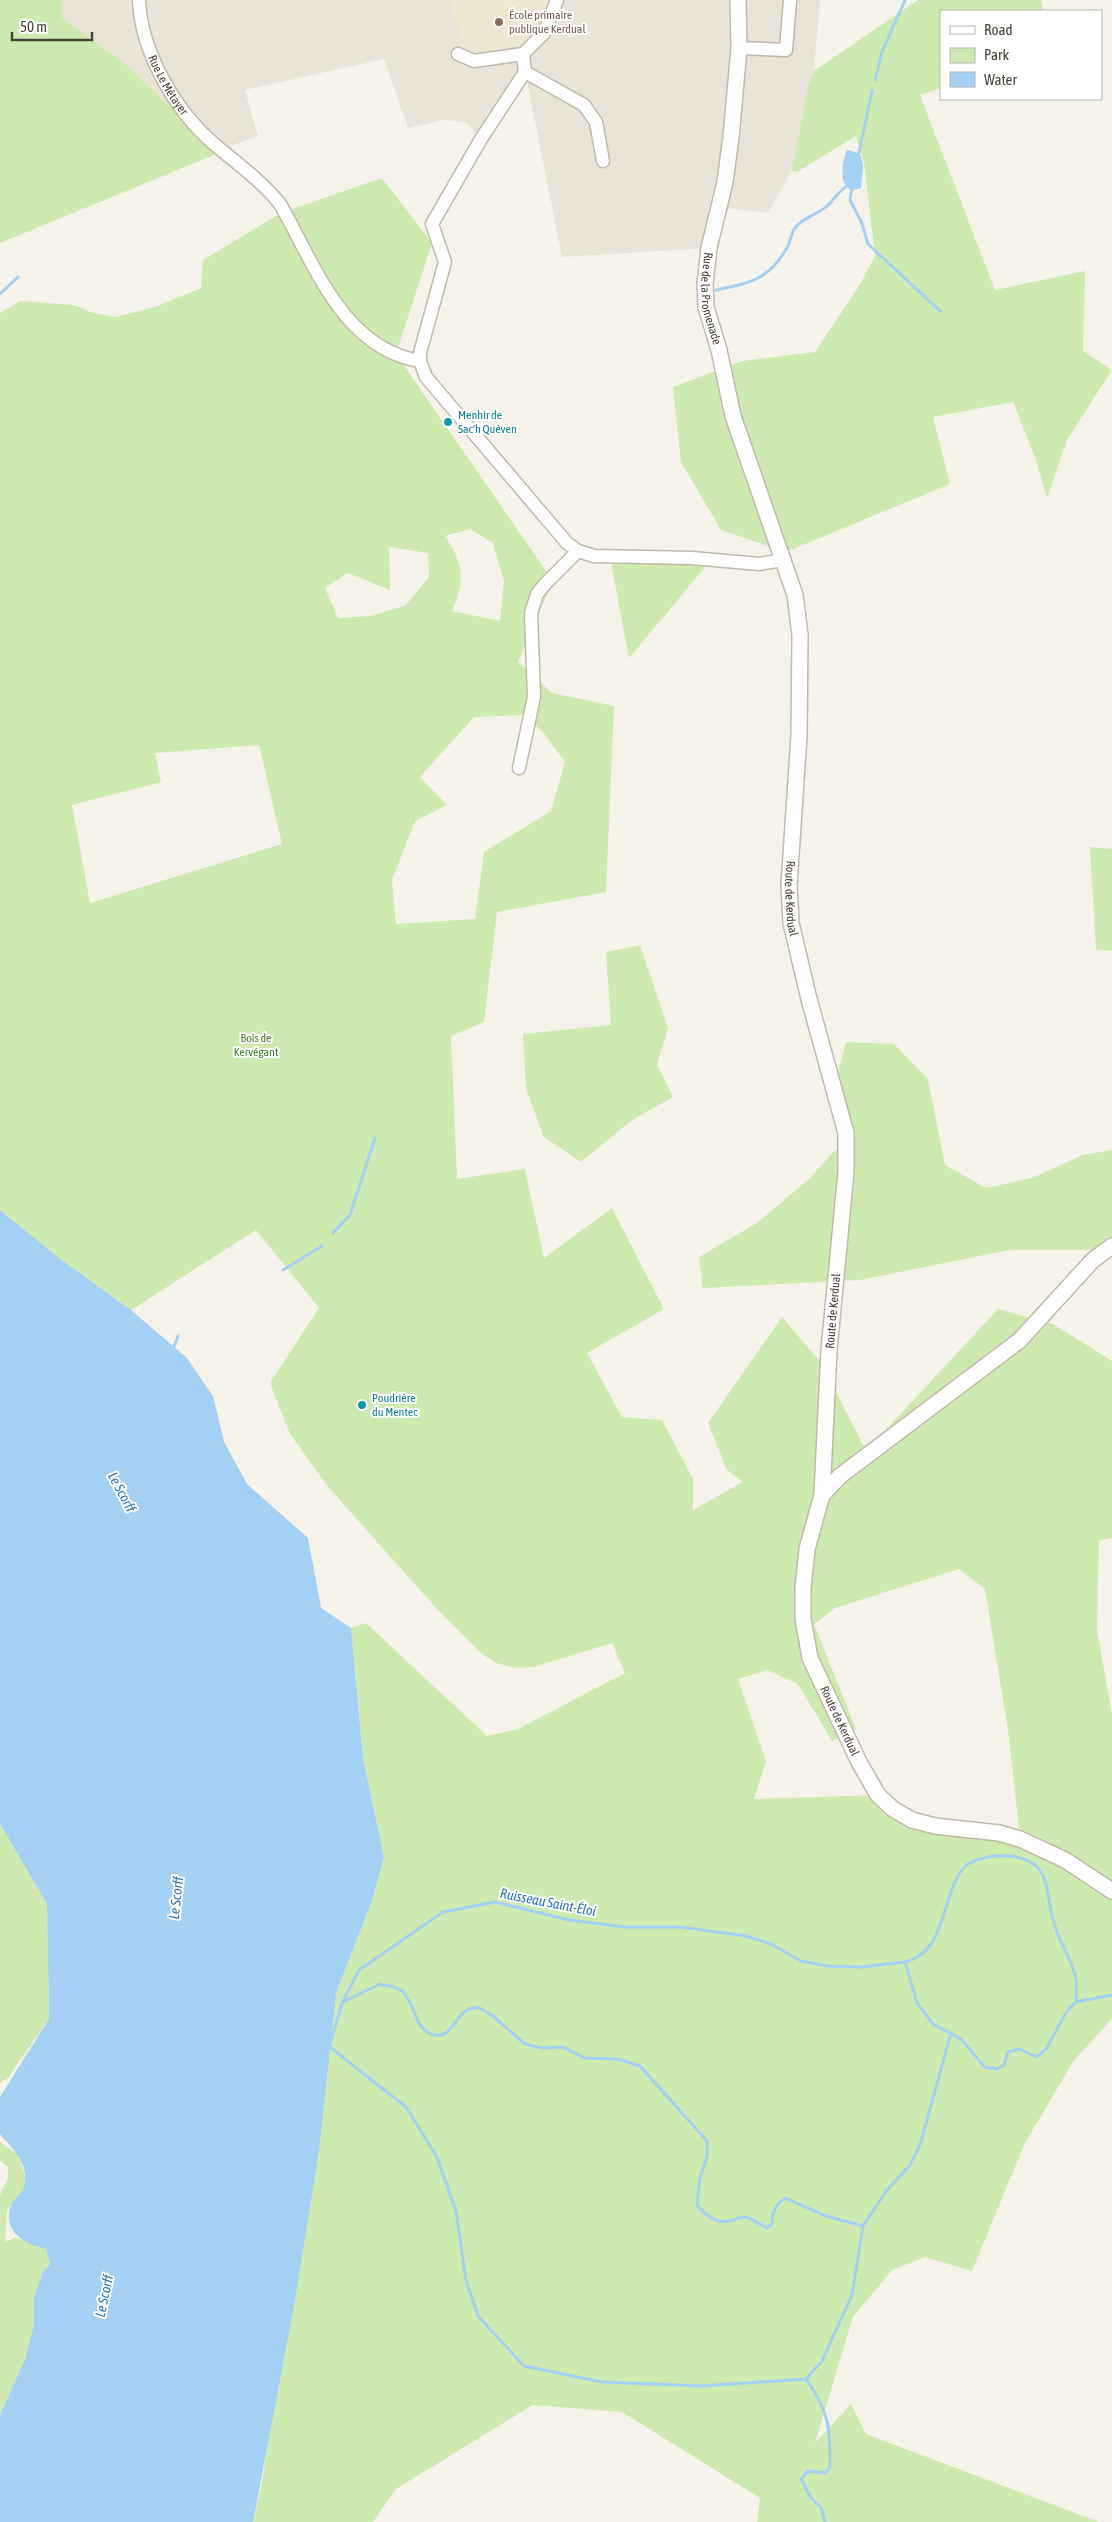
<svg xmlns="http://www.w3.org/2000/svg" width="1112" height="2522" viewBox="0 0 1112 2522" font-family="'Asap Condensed',sans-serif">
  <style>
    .residential { fill: #e9e4d7 }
    .education { fill: #eee8d2 }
    .green { fill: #ceeab0; fill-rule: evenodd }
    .water { fill: #a4d0f3 }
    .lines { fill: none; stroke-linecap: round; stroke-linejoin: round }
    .stream { stroke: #a4d0f3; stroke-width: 3 }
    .minor-casing { stroke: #c1baab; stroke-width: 15 }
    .tertiary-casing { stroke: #c1baab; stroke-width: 18 }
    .minor { stroke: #fff; stroke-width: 12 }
    .tertiary { stroke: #fff; stroke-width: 15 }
    .education-dot { fill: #8d6e63; stroke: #fff; stroke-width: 2 }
    .culture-dot { fill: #0f9aa8; stroke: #fff; stroke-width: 2 }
    .labels { text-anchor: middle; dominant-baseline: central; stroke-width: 4; stroke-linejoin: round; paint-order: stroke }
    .education-label { font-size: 12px; fill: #785e54; stroke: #fff; text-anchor: start }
    .street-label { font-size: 12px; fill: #494337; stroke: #fff }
    .culture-label { font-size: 12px; fill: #0d838f; stroke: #fff; text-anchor: start }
    .park-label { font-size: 12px; fill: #457e27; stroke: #fff }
    .water-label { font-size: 14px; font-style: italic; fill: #2b78ba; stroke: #fff }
  </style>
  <rect width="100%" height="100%" fill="#f5f2e9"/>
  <path class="residential" d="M40 0H820L814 71 808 87 792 170 768 213 719 207 709 248 562 257 526 76 481 139 466 122 444 120 408 128 384 59 245 90 258 136 197 158Z"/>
  <path class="education" d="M450 0H550L545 17 539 26 518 46 479 52 464 44Z"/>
  <path class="green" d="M0 0H62V18L124 63 219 153 0 243Z
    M918 0H1041L1043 11H941V88L920 95 995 290 1085 271 1083 351 1112 370 1067 440 1047 498 1036 460 1013 402 933 417 950 484 786 552 721 530 681 462 673 387 742 361 815 352 859 286 875 256 864 162 856 136 797 172 792 170 808 87 814 71Z
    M382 178 432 243 396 354 553 581 518 662 552 693 614 706 606 892 497 912 484 1022 451 1036 457 1179 525 1169 544 1258 612 1208 664 1309 587 1353 622 1417 662 1420 693 1479V1510L743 1482 727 1470 708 1423 782 1317 822 1364 866 1451 998 1309 1053 1324 1112 1361V1538L1099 1540 1097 1630 1112 1714V1887L1061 1848 1019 1828 1008 1730 985 1589 959 1569 835 1608 814 1624 856 1729 832 1741 798 1684 767 1670 738 1679 766 1761 754 1799 878 1795 893 1809 999 1833 1112 1891V2019L1074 2060 1024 2145 972 2271 925 2257 892 2270 853 2317 815 2443 851 2404 866 2434 1099 2522H757L760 2498 622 2412 533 2405 396 2489 373 2522H253L262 2482 336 1993 372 1901 384 1857 363 1758 351 1628 366 1623 487 1736 518 1729 625 1673 612 1643 534 1667 516 1668 496 1663 482 1654 438 1610 329 1488 290 1434 270 1383 319 1308 256 1230 131 1310 59 1258 0 1210V313L20 301 74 305 93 313 116 317 155 307 201 288 203 260 281 213ZM470 529 493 543 504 581 500 621 452 611C465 580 464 564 445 536ZM389 547 428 553 429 577 405 606 370 616 338 618 325 588 348 573 390 590ZM524 715 543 732 565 762 551 811 484 852 475 919 396 924 392 880 415 821 447 805 420 777 474 717ZM259 745 282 844 90 903 72 805 161 782 155 753Z
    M610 557 706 566 629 658Z
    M1090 847 1112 849V951L1096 950Z
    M640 945 668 1028 657 1064 673 1097 632 1120 581 1162 544 1137 526 1089 523 1034 611 1025 606 952Z
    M846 1042 894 1044 928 1079 945 1165 986 1188 1032 1178 1083 1155 1112 1150V1246L1106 1250H1009L860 1280 703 1288 699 1257 757 1223 809 1179 839 1146 838 1072Z
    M0 1824 47 1904 49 2019 7 2079 0 2083Z
    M0 2142 19 2155 26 2180 21 2194 7 2210 5 2242 16 2237 46 2249 50 2264 42 2274 34 2297V2324L25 2359 0 2415V2195L8 2178V2167L0 2160Z"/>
  <path class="water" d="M847 150 855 152 861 156 863 166 861 188C837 198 841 162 847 150Z
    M0 1210 59 1258 131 1310 187 1358 213 1396 224 1442 247 1484 308 1538 321 1608 351 1628 363 1758 384 1857 372 1901 336 1993 319 2151 294 2306 253 2522H0V2415L25 2359 34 2324V2297L42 2274 50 2264 46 2249C24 2244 0 2230 12 2203 18 2196 25 2190 25 2180 27 2161 11 2147 0 2134V2097L49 2019 47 1904 0 1824Z"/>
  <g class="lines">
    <path class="stream" d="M875 80 882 52 905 0
      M858 157 872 91
      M852 187 850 200 861 221 868 244 940 311
      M716 290C751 283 770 279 788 246 791 240 791 232 795 228 805 216 817 215 827 206 835 199 839 190 849 185
      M0 294 18 277
      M333 1233 350 1215 375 1138
      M283 1270 322 1246
      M173 1349 178 1336
      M905 1962C944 1952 941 1906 958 1876 961 1872 963 1867 968 1864 981 1857 993 1855 1008 1856 1055 1859 1043 1893 1055 1926 1060 1943 1071 1959 1075 1975 1078 1984 1076 1994 1076 2002
      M343 2002 380 1984C387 1986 397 1987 402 1991 417 2004 413 2031 435 2035 451 2038 456 2016 467 2010 470 2008 475 2008 478 2007L493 2016 525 2044 542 2048 563 2047 585 2058 618 2059 640 2066 707 2141V2157L700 2177 697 2205C705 2215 716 2224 730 2221 736 2220 739 2216 745 2217 752 2218 760 2225 767 2228L772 2224C772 2212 775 2205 785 2198L826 2216 863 2226
      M326 2044 406 2107 437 2157 456 2211 466 2281 478 2316 524 2366 602 2382 702 2386 806 2379C830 2413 830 2428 830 2468L825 2473 808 2471 801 2479 811 2498 821 2507 825 2522
      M330 2045 342 2003 359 1970 443 1912 495 1902 569 1920 624 1927H680L746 1936 771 1944 801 1961 827 1966 861 1967 905 1962 917 2003 933 2024 961 2039 985 2067 997 2069 1004 2065 1008 2052 1019 2049 1037 2057 1046 2049 1067 2011 1076 2002 1112 1995
      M806 2379 822 2361 852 2295 863 2226 887 2190 910 2165 920 2145 951 2033"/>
    <defs>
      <g id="minor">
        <path id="s1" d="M139 0C141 51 174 109 213 143 236 163 261 180 280 204 314 263 343 349 420 361L426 377 567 543 578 551 594 556 692 558 759 564 783 560"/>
        <path d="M739 48 786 50 790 0"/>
        <path d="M458 54 474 61 523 54 544 33 557 0"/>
        <path d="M523 54 525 72 584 105 596 122 603 161"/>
        <path d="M420 361V353L445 262 432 224 481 139 525 72"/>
        <path d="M519 768 534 697 531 613 537 594 545 584 578 551"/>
      </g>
      <g id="tertiary">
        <path id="s2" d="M738 0 739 48 731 137 725 182 709 248 705 284 706 307 719 350 733 416 795 595 800 635 799 736 789 885 791 923 809 999 846 1133V1172L829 1350 822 1495 807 1549 803 1588V1619L810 1658 859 1762 878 1795 893 1809 912 1820 935 1826 999 1833 1020 1839 1065 1860 1112 1891"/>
        <path d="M822 1495 840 1476 1020 1340 1093 1260 1112 1246"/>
      </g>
    </defs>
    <use href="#minor" class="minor-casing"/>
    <use href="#tertiary" class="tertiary-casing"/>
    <use href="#minor" class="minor"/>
    <use href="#tertiary" class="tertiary"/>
  </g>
  <circle class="education-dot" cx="499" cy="22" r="5"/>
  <g class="culture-dot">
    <circle cx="448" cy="422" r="5"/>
    <circle cx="362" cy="1405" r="5"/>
  </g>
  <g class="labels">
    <g class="education-label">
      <text x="509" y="15">École primaire<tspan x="509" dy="14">publique Kerdual</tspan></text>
    </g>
    <g class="street-label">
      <text stroke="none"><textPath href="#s1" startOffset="91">Rue Le Métayer</textPath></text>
      <text stroke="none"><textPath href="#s2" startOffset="302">Rue de la Promenade</textPath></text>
      <text stroke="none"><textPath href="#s2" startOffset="916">Route de Kerdual</textPath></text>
      <text transform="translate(833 1311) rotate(-85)">Route de Kerdual</text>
      <text stroke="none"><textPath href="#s2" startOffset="1756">Route de Kerdual</textPath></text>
    </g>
    <g class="culture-label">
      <text x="458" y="415">Menhir de<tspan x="458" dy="14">Sac'h Quéven</tspan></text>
      <text x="372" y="1398">Poudrière<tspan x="372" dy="14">du Mentec</tspan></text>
    </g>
    <g class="park-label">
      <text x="256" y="1038">Bois de<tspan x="256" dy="14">Kervégant</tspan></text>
    </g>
    <g class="water-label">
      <text transform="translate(122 1492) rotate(62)">Le Scorff</text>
      <text transform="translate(176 1898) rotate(-84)">Le Scorff</text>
      <text transform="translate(548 1902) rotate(11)">Ruisseau Saint-Éloi</text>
      <text transform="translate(104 2296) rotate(-78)">Le Scorff</text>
    </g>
  </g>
  <rect x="940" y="10" width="162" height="90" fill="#ffffff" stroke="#b6b4af"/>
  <rect x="950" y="26" width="25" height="8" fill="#ffffff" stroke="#b6b4af"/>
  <text x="984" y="35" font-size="15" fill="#494337">Road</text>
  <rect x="950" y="48" width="25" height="15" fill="#ceeab0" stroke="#b6b4af"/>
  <text x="984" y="60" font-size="15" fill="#494337">Park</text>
  <rect x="950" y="72" width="25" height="15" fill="#a4d0f3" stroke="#b6b4af"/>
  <text x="984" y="85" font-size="15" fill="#494337">Water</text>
  <path d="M12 32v8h80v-8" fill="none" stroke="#494337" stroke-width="2.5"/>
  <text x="20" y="32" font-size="15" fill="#494337" stroke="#ffffff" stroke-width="4" paint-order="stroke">50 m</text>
</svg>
